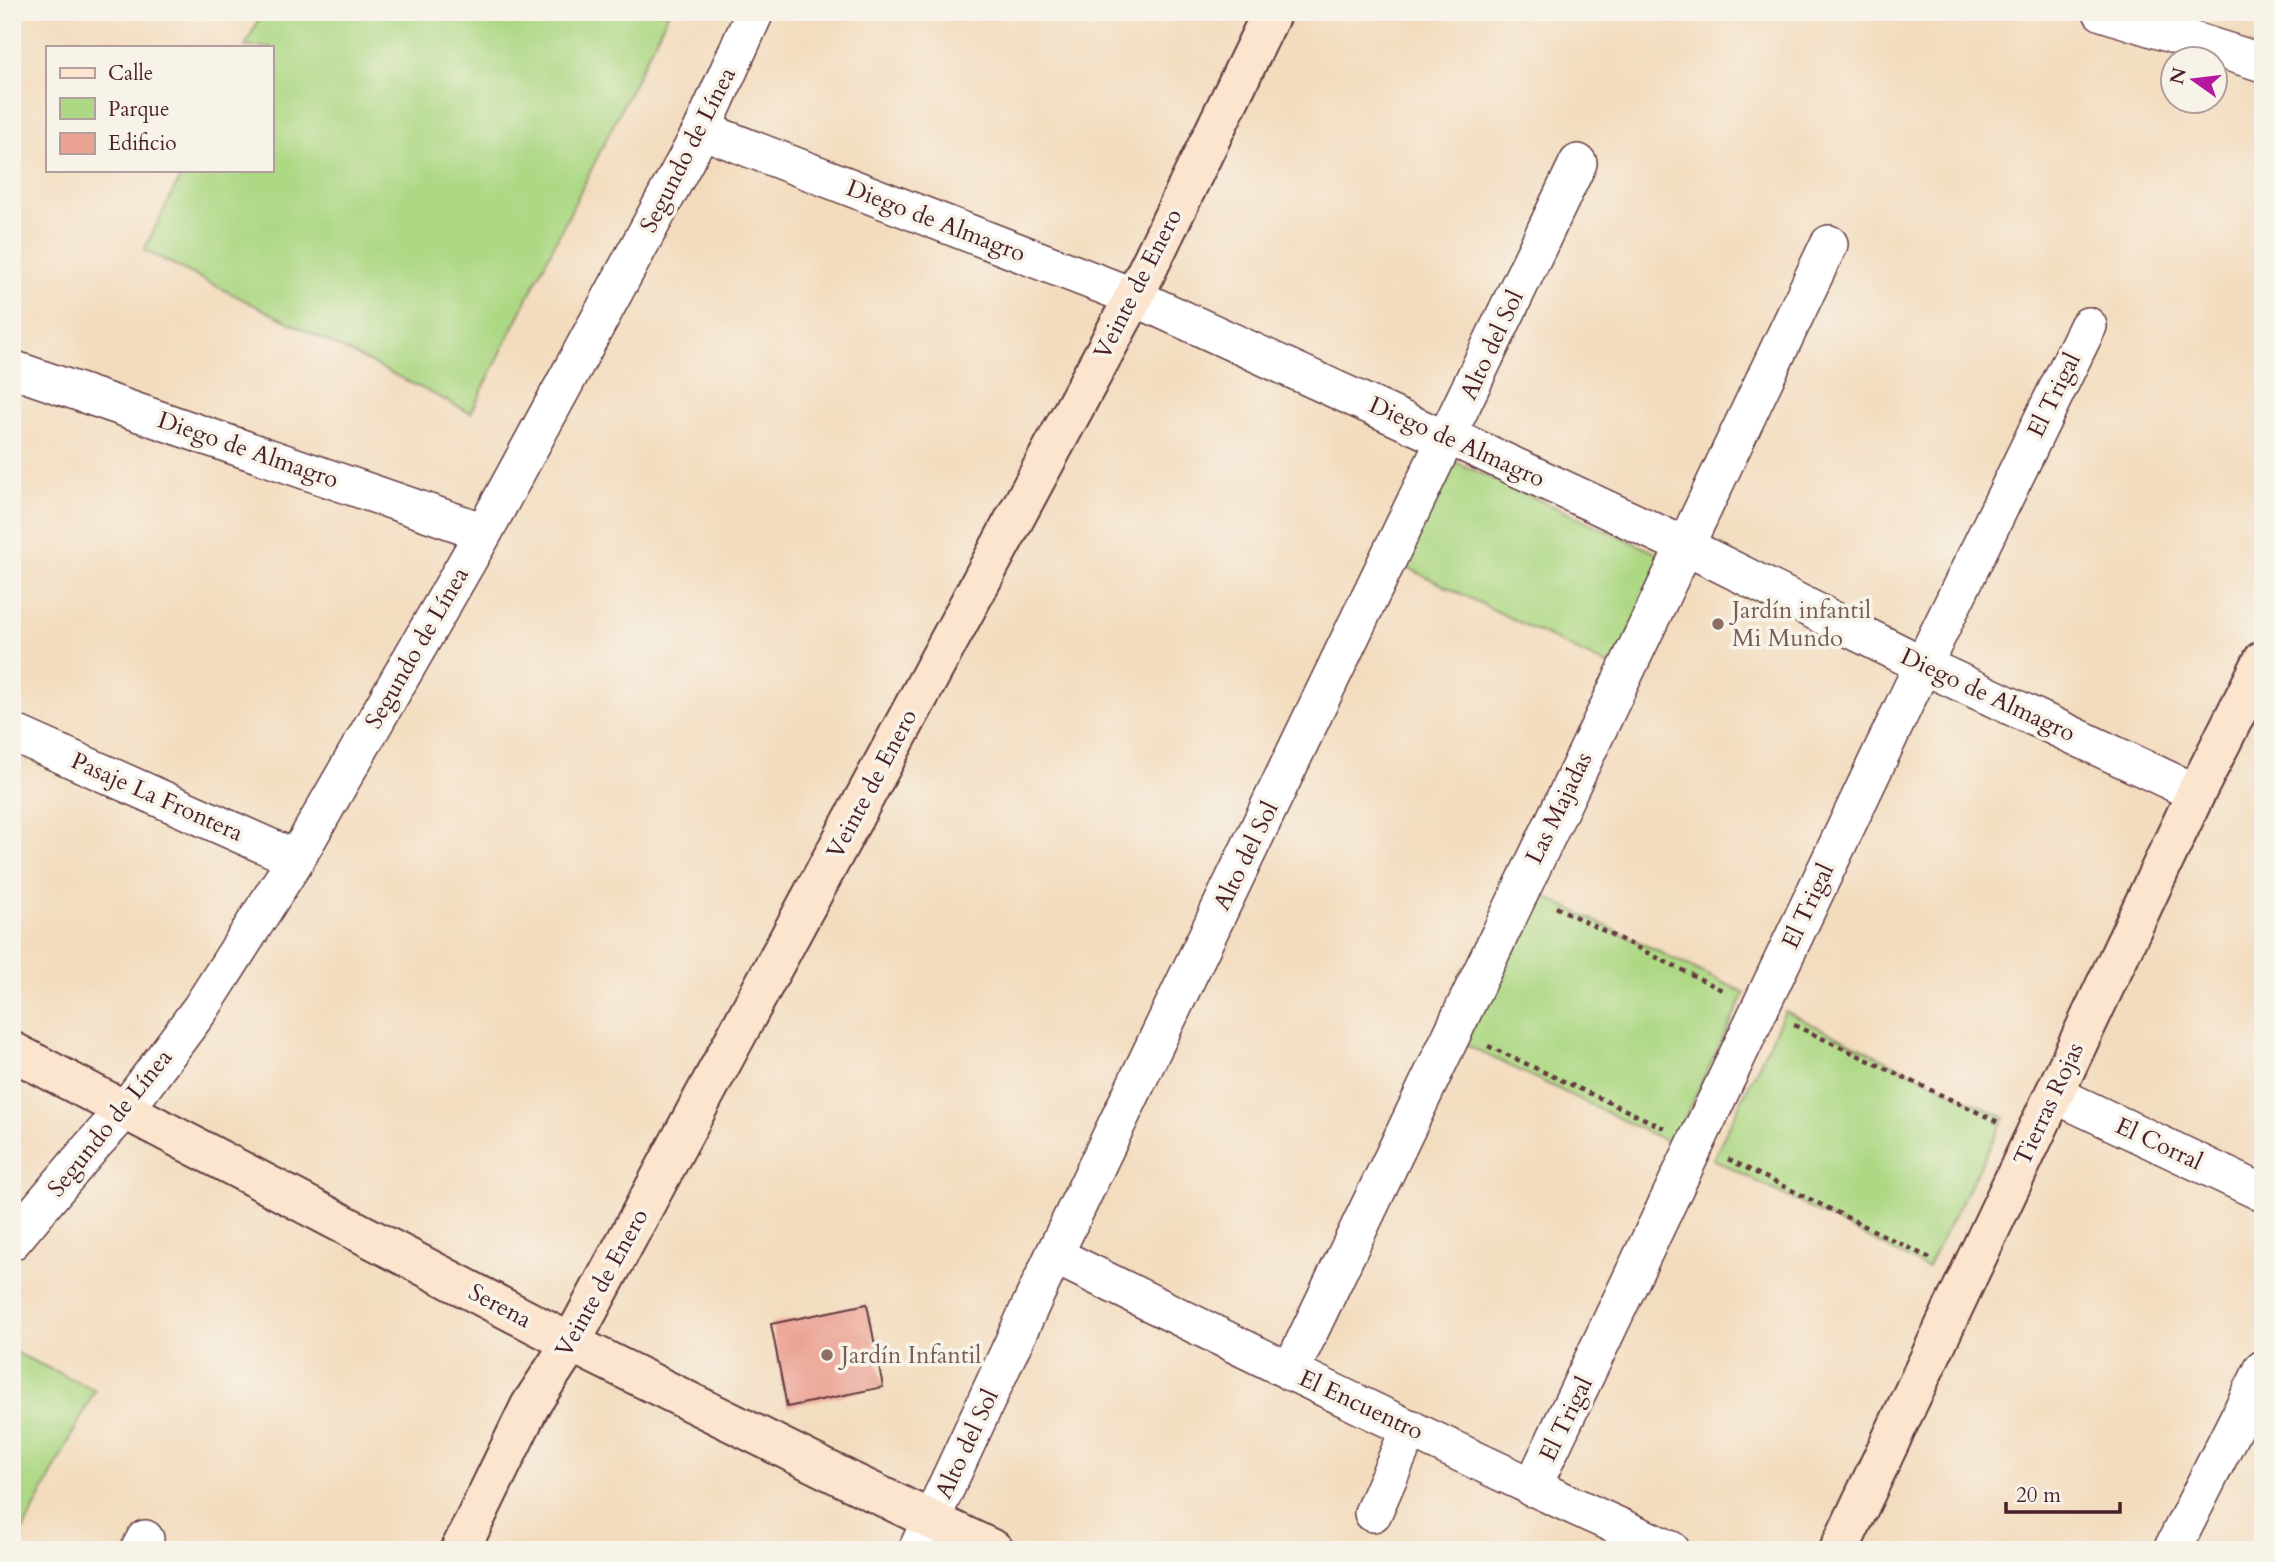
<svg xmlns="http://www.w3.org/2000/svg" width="2275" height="1562" viewBox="0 0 2275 1562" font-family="Cardo,serif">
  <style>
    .green { fill: #add884; stroke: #7c7c58; stroke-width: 2 }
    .building { fill: #eba394 }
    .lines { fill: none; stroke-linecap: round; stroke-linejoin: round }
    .street-casing { stroke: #633b41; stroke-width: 40 }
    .secondary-casing { stroke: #633b41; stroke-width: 42 }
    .path { stroke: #633b41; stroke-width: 4.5; stroke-dasharray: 5 5; stroke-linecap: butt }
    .street { stroke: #fff; stroke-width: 37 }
    .secondary { stroke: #fce5cf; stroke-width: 38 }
    .education-dot { fill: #8d6e63; stroke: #f7f3e8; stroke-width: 2.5 }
    .labels { text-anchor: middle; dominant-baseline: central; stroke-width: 7; stroke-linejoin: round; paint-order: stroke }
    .street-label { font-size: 24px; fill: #4a1f2b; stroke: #f7f3e8 }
    .education-label { font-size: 24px; fill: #785e54; stroke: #f7f3e8; text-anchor: start }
  </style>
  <rect width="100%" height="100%" fill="#f7f3e8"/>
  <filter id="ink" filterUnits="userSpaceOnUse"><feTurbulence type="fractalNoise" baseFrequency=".0143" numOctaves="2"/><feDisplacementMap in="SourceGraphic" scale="14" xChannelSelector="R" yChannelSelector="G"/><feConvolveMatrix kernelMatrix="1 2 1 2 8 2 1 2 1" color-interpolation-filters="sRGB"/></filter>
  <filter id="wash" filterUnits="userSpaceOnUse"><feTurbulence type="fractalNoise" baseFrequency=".00686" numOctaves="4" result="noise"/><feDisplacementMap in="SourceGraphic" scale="28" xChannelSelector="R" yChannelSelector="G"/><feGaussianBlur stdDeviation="1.57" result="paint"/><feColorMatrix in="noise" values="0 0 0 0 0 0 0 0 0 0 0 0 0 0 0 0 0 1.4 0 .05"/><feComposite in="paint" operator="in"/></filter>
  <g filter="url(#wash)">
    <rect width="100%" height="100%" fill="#f3dcbe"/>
    <path class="green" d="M262 12H669L471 413 144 250 184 170H271V47H245Z
      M1453 461 1667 558 1613 668 1404 566Z
      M1537 893 1745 993 1672 1144 1462 1043Z
      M1785 1011 2005 1118 1927 1268 1713 1159Z
      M12 1351 95 1390 13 1550H12Z"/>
    <g id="blocks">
      <path class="building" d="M867 1304 883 1387 787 1407 771 1324Z"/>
    </g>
  </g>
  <g filter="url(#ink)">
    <use href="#blocks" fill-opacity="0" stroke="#633b41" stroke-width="2"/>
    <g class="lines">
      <defs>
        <path id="street" d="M2102 12 2263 63
          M702 130 1134 297 1446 440 1462 442 1685 546 1923 665 2196 793
          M12 369 484 532
          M18 735 296 859
          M2054 1094 2263 1193
          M12 1241 92 1146 126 1109 201 1008 296 859 484 532 702 130 755 12
          M1054 1255C1258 1356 1463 1457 1671 1550
          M1290 1372C1471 997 1650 620 1829 244
          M1532 1488 1923 665 2088 326
          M1373 1513 1410 1428
          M139 1550 145 1539
          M917 1550 1054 1255 1578 163
          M2172 1550 2263 1369"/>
        <path id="secondary" d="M12 1051 571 1343 852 1482 994 1550
          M460 1550 530 1406 571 1343 1134 297 1272 12
          M1839 1550 2196 793 2263 660"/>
      </defs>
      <use href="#street" class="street-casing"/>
      <use href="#secondary" class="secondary-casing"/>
      <path class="path" d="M1556 907 1726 992
        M1794 1025 1998 1122
        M1488 1046 1664 1128
        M1728 1159 1934 1260"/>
      <use href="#street" class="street"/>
      <use href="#secondary" class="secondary"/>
    </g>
  </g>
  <g class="education-dot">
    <circle cx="1718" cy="624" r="7"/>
    <circle cx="827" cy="1355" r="7"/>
  </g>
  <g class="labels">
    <g class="street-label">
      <text transform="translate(688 150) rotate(-63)">Segundo de Línea</text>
      <text transform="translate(936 221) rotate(21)">Diego de Almagro</text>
      <text transform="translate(1138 284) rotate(-63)">Veinte de Enero</text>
      <text transform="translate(1492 345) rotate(-65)">Alto del Sol</text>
      <text transform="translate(2054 395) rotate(-64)">El Trigal</text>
      <text transform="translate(1457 442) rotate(24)">Diego de Almagro</text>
      <text transform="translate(248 450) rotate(19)">Diego de Almagro</text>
      <text transform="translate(417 648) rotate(-60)">Segundo de Línea</text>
      <text transform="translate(1988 695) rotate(25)">Diego de Almagro</text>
      <text transform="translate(872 784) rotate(-62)">Veinte de Enero</text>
      <text transform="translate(157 797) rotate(24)">Pasaje La Frontera</text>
      <text transform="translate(1559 808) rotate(-64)">Las Majadas</text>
      <text transform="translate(1246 856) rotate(-64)">Alto del Sol</text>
      <text transform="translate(1808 906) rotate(-65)">El Trigal</text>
      <text transform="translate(2049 1104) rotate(-65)">Tierras Rojas</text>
      <text transform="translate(110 1123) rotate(-51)">Segundo de Línea</text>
      <text transform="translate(2159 1144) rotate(25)">El Corral</text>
      <text transform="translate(602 1283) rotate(-61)">Veinte de Enero</text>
      <text transform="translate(500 1306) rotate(28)">Serena</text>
      <text transform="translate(1361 1405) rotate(25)">El Encuentro</text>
      <text transform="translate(1566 1419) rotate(-64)">El Trigal</text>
      <text transform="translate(967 1444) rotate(-65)">Alto del Sol</text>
    </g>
    <g class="education-label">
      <text x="1732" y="610">Jardín infantil<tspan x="1732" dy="28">Mi Mundo</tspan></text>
      <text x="841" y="1355">Jardín Infantil</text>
    </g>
  </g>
  <rect width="2275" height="1562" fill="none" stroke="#f7f3e8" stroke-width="42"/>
  <rect x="46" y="46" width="228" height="126" fill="#f7f3e8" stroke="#b29e9c" stroke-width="2"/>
  <rect x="60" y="68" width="35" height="10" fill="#fce5cf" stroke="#b29e9c" stroke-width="2"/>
  <text x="108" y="80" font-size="21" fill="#4a1f2b">Calle</text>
  <rect x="60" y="98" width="35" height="21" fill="#add884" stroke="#b29e9c" stroke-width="2"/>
  <text x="108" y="116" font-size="21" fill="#4a1f2b">Parque</text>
  <rect x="60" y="133" width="35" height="21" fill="#eba394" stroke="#b29e9c" stroke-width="2"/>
  <text x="108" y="150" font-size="21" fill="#4a1f2b">Edificio</text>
  <g transform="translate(2194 80) rotate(284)"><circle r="33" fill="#f7f3e8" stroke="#b29e9c" stroke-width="2"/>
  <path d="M0-5L12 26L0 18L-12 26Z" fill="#b5179e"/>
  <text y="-10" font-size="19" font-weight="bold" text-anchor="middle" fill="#4a1f2b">N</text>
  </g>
  <path d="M2006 1502v10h114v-10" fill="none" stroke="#4a1f2b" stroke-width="3.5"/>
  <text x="2016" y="1502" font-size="21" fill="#4a1f2b" stroke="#f7f3e8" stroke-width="5" paint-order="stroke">20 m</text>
</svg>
